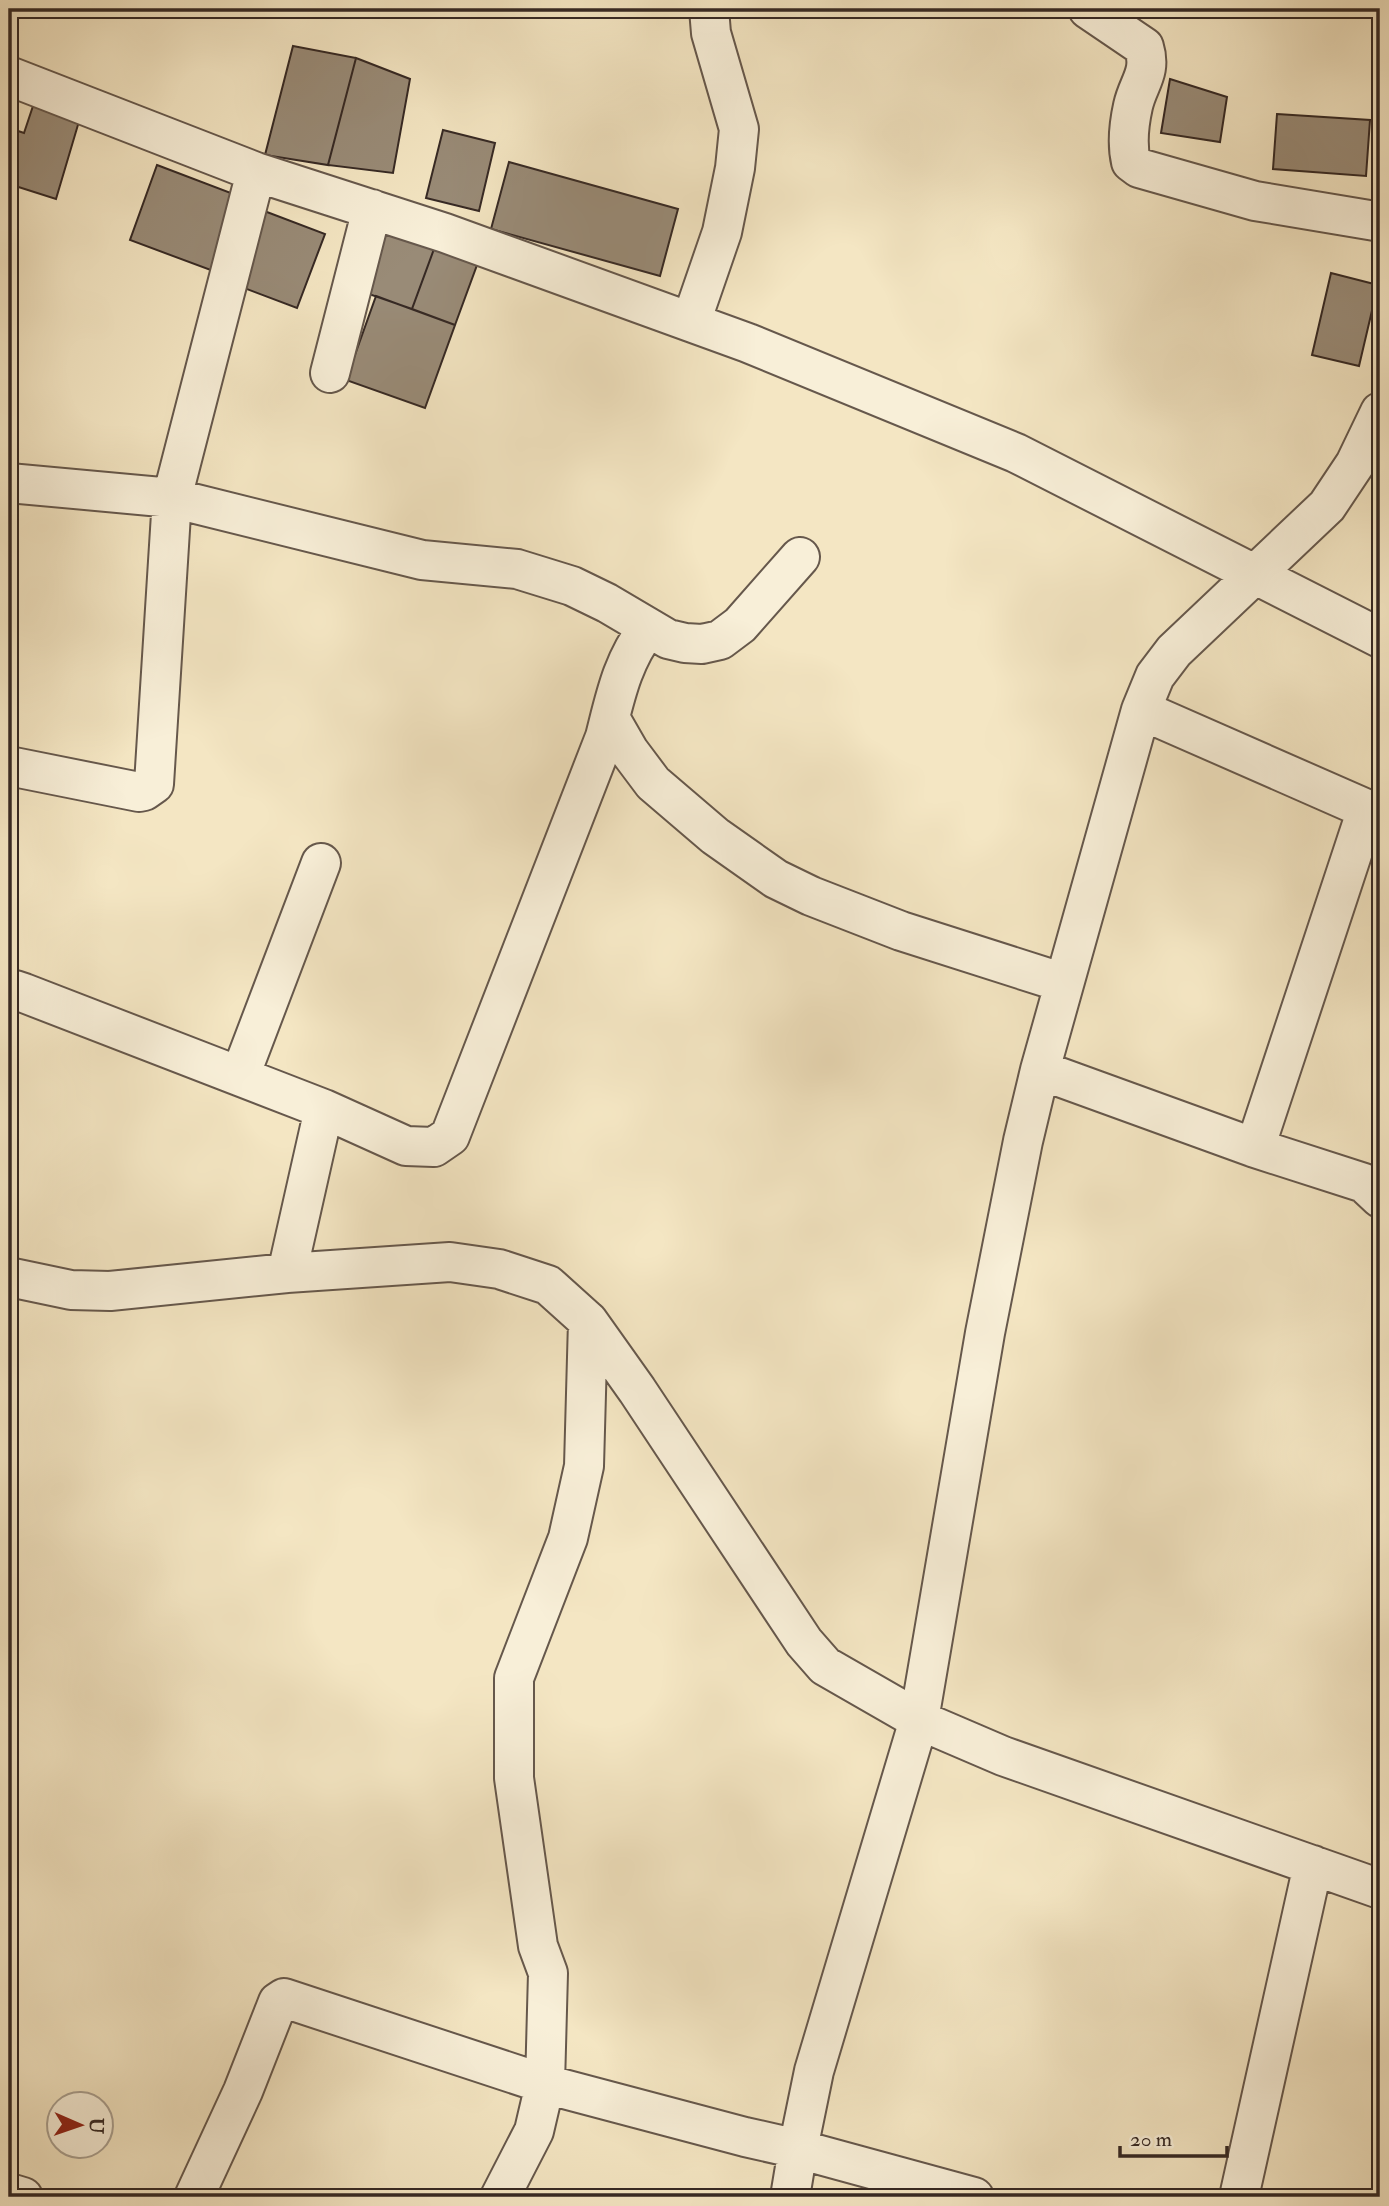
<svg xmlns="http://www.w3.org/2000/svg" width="1389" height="2206" viewBox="0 0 1389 2206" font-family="'IM FELL Double Pica',serif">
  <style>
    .building { fill: #998b77; stroke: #362924; stroke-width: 2 }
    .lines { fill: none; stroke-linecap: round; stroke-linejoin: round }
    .minor-casing { stroke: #66584c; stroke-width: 42 }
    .minor { stroke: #f8efd8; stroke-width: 38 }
  </style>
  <rect width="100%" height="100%" fill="#f4e6c3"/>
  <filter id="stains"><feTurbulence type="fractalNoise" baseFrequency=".00286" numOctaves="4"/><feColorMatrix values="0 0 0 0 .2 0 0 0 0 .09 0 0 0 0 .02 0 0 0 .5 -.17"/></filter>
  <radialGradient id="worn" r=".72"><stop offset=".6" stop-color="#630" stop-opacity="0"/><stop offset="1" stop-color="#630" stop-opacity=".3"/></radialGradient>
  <path class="building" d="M293 46 356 58 328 165 265 155Z
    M356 58 410 79 393 173 328 165Z
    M1170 79 1227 97 1220 142 1161 133Z
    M34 103 80 118 56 199 9 184V128L24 133Z
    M1277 114 1370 120 1366 176 1273 169Z
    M443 130 495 143 479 211 426 198Z
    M509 162 678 209 660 276 491 229Z
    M157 165 244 198 216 272 130 240Z
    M9 184 16 186 9 211Z
    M259 209 325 234 297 308 231 283Z
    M385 231 434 249 412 309 363 292Z
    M434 249 477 265 455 325 412 309Z
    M1331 273 1378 285 1359 366 1312 355Z
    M376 296 455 325 425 408 346 380Z"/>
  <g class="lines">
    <defs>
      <path id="minor" d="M1088 9 1144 47C1152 73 1138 83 1133 106 1129 124 1127 145 1131 162L1139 168 1255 201 1375 221 1380 218
        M9 76 256 172 445 233 748 343 1016 453 1380 638
        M691 322 722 232 735 168 739 129 711 33 709 9
        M330 373 372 209
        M9 483 172 498 422 560 517 569 572 586 607 603 668 639 685 643 702 644 720 640 740 625 800 557
        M1141 710 1155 676 1174 651 1327 506 1355 464 1380 412
        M610 718 629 751 653 783 715 836 776 879 811 896 901 931 1064 983
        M9 766 139 792 144 791 154 784 172 498 256 172
        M9 992 15 990 24 993 324 1109 406 1146 434 1147 450 1136 605 737C615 698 622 661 648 628
        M1040 1070 1255 1148 1364 1183 1380 1198
        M240 1076 321 863
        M1255 1148 1367 809
        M287 1273 324 1109
        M9 1277 71 1290 110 1291 287 1273 450 1262 499 1269 548 1285 588 1321 637 1390 804 1642 825 1666 919 1720 1003 1756 1380 1889
        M9 2196 13 2194 23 2197
        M194 2197 243 2091 278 2002 284 1998 545 2084 548 1973 538 1946 514 1778V1678L568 1538 584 1466 588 1321
        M500 2197 534 2131 545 2084 745 2137 798 2149 814 2071 919 1720 985 1333 1023 1141 1040 1070 1141 710 1380 815
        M790 2197 798 2149 974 2197
        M1239 2197 1313 1865"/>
    </defs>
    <use href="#minor" class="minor-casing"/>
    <use href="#minor" class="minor"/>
  </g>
  <rect width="1389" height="2206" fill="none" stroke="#f4e6c3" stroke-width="35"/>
  <rect x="10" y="10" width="1368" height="2185" fill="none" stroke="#362924" stroke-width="3.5"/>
  <rect x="18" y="18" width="1354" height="2171" fill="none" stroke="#362924" stroke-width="2"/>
  <g transform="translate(80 2125) rotate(92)"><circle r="33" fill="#f8efd8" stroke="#aaa090" stroke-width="2"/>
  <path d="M0-5L12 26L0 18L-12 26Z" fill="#8f2418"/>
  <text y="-10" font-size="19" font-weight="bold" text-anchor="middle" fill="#362924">U</text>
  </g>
  <path d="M1120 2146v10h107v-10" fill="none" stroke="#362924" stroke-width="3.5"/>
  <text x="1130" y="2146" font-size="21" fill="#362924" stroke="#f8efd8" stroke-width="5" paint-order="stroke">20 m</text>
  <rect width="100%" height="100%" filter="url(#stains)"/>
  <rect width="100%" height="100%" fill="url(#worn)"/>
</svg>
